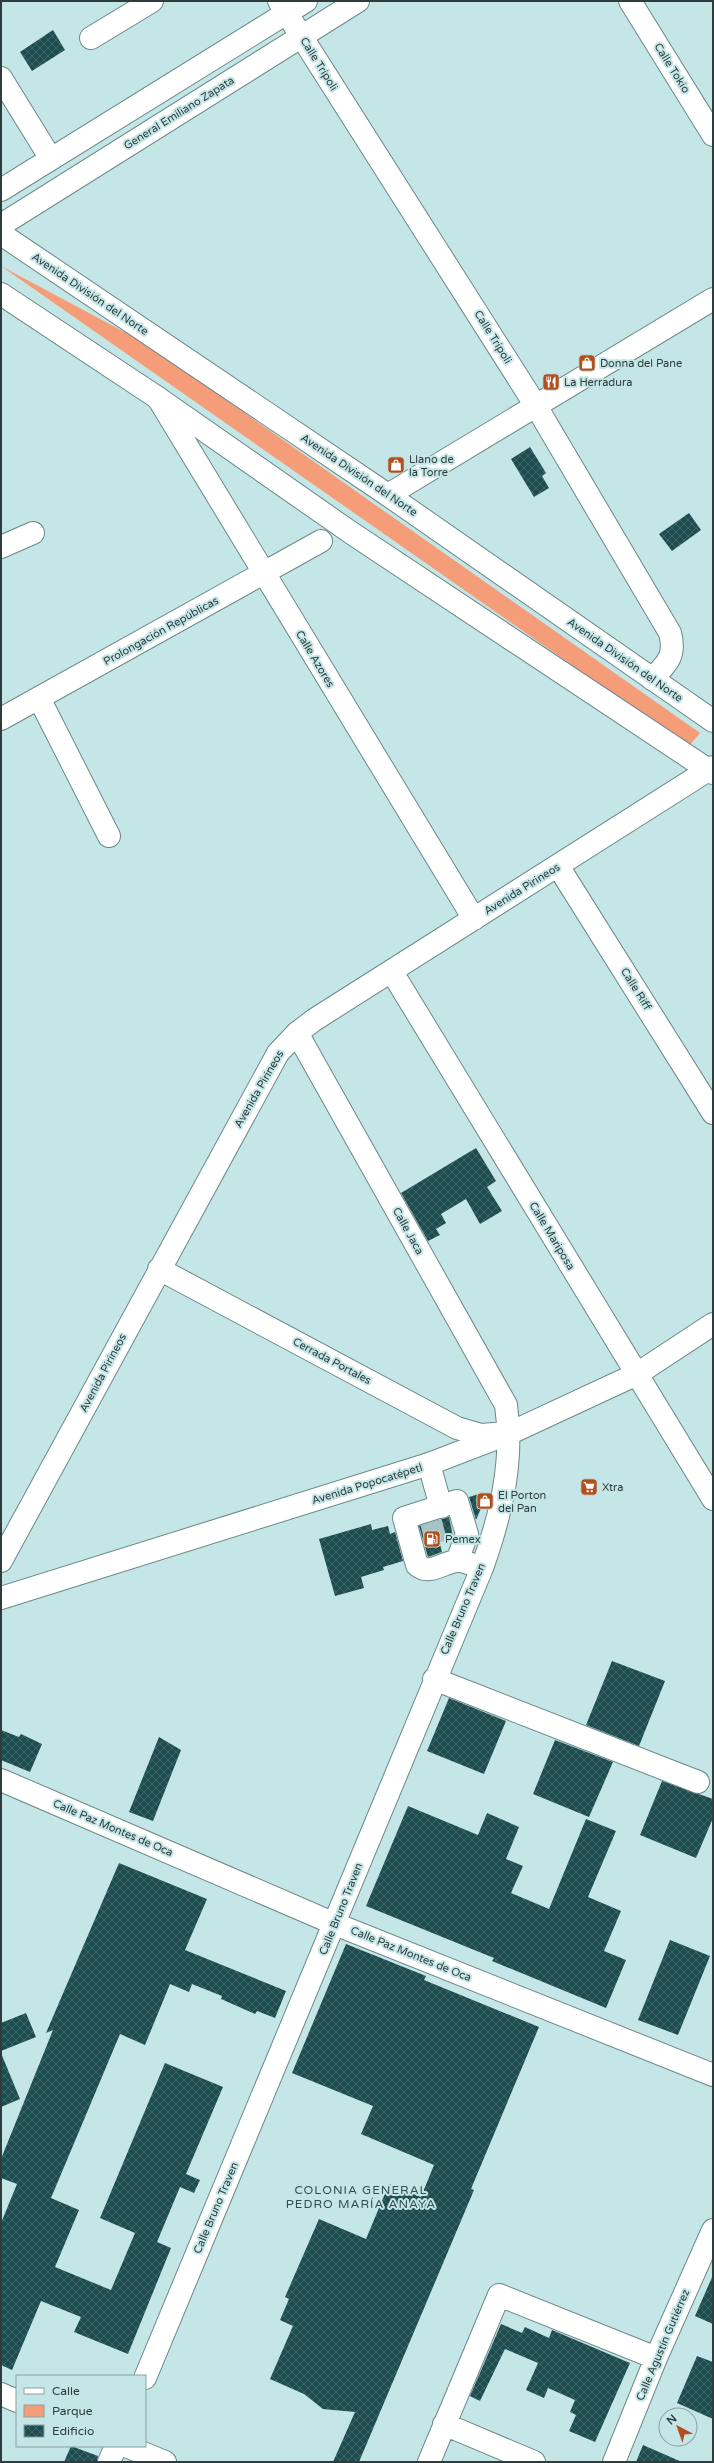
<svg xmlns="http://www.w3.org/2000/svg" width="714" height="2463" viewBox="0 0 714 2463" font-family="'Varela Round',sans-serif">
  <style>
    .green { fill: #f59d79 }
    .building { fill: url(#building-cross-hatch) }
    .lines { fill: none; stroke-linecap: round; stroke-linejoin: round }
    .minor-tunnel { stroke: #a7c4c5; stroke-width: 22; stroke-dasharray: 22 11; stroke-linecap: butt }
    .minor-casing { stroke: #6a8889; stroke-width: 24 }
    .major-casing { stroke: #6a8889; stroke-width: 24 }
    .minor { stroke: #fff; stroke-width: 22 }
    .major { stroke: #fff; stroke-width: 22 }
    .labels { text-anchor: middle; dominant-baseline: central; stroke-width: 4; stroke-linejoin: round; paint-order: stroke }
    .street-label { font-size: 11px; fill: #2f3c3d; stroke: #c5e6e7 }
    .poi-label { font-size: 11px; fill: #2f3c3d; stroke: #c5e6e7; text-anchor: start }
    .neighbourhood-label { font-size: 12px; letter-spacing: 1px; fill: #314e4f; stroke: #c5e6e7 }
  </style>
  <defs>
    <pattern id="building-cross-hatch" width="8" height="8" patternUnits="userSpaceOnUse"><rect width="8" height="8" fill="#1e4d4f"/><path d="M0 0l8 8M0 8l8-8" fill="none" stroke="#3f6567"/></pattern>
  </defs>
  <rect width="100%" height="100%" fill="#c5e6e7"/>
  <path class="green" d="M1 266 145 343 700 733 689 746 656 724Z"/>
  <path class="building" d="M53 30 65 50 32 71 20 52Z
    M530 447 546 473 542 476 549 488 534 497 511 459Z
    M689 513 701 530 672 551 659 534Z
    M476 1148 496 1181 487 1187 502 1211 480 1224 466 1199 441 1214 446 1223 436 1229 440 1235 428 1241 401 1193Z
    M479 1494 482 1506 476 1520 469 1497Z
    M449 1517 453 1536 439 1541 442 1552 428 1557 419 1526Z
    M371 1524 372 1530 388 1526 390 1534 395 1532 403 1561 383 1567 384 1570 361 1577 364 1588 335 1596 319 1539Z
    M612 1661 665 1681 639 1746 586 1725Z
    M449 1698 506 1721 484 1774 427 1751Z
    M1 1730 19 1737 21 1734 42 1744 30 1772 1 1760Z
    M159 1737 181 1750 153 1821 129 1812Z
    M555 1740 613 1762 589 1817 533 1794Z
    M662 1781 713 1799V1818L696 1858 640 1835Z
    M408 1806 478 1835 487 1813 519 1827 506 1859 523 1866 511 1893 549 1909 586 1819 616 1831 588 1897 621 1911 604 1951 626 1960 606 2008 492 1961 494 1958 366 1906Z
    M119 1863 207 1899 185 1950 286 1991 275 2018 257 2011 255 2014 221 1999 222 1996 192 1984 189 1992 170 1984 145 2045 120 2034 51 2198 79 2210 55 2267 111 2290 135 2233 100 2218 165 2063 223 2087 186 2174 200 2180 194 2193 180 2187 157 2242 171 2248 128 2354 74 2332 81 2317 41 2301 12 2370 1 2365V2223L17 2184 1 2178V2159L53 2030 46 2033Z
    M670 1940 710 1956 678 2035 638 2020Z
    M346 1944 426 1976 424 1980 539 2027 471 2189 474 2190 359 2462H333L355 2412 323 2409 304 2394 270 2379 293 2326 280 2320 289 2299 285 2297 319 2219 366 2239 389 2184 421 2197 434 2165 361 2134 373 2106 292 2073Z
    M26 2013 36 2037 1 2051V2023Z
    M1 2053 20 2099 1 2107Z
    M713 2275V2324L695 2316Z
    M501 2324 522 2333 525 2327 549 2338 552 2330 630 2363 595 2442 569 2431 576 2415 570 2412 575 2400 548 2388 544 2398 526 2390 538 2363 505 2349 480 2401 470 2396Z
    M697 2356 713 2362V2419L677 2403Z
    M643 2445 682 2462H636Z
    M71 2446 98 2456 97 2462H64Z"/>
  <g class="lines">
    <path class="minor-tunnel" d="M431 1522 441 1560"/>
    <defs>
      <path id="minor" d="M279 1 536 406 670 633C676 655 668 663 652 679
        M630 1 713 135
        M91 38 152 1
        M1 78 51 159
        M158 398 474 919
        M388 495 713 299
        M1 547 33 533
        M39 698 109 836
        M1 719 321 541
        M558 866 713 1113
        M392 972 713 1499
        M159 1269 457 1428 481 1435 507 1433
        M429 1464 441 1507
        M1 1561 278 1053 297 1033 314 1020 713 767
        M457 1561 467 1534 457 1501 404 1518 417 1565C430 1576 443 1562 457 1561 465 1560 474 1566 482 1568
        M434 1679 698 1782
        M1 1780 335 1924 713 2075
        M145 2378 482 1568C501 1515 514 1461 506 1405L297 1033
        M1 2394 17 2401
        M444 2424 534 2462
        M126 2446 165 2462
        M109 2462 116 2446
        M429 2462 499 2295 656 2358
        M614 2462 656 2358 713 2230"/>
      <path id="major" d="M1 190 306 1
        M1 225 358 1
        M1 234 388 495 713 721
        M1 294 158 398 350 532 713 773
        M1 1598 429 1464 510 1433 637 1374 713 1324"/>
    </defs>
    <use href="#minor" class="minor-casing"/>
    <use href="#major" class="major-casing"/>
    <use href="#minor" class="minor"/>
    <use href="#major" class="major"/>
  </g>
  <defs>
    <symbol id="shop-square" viewBox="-11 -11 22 22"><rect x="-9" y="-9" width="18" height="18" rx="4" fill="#b34f1e" stroke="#c5e6e7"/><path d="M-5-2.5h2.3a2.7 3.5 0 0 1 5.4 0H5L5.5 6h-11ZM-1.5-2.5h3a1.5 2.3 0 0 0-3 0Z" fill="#fff"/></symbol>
    <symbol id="restaurant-square" viewBox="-11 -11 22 22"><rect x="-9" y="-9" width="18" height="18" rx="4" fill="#b34f1e" stroke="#c5e6e7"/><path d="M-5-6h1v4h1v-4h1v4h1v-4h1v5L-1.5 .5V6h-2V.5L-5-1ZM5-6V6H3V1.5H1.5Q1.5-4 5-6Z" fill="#fff"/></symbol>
    <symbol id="supermarket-square" viewBox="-11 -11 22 22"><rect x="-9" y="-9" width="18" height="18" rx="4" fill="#b34f1e" stroke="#c5e6e7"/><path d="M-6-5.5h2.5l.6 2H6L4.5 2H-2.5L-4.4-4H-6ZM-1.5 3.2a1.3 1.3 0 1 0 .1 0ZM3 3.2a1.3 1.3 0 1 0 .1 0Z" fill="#fff"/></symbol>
    <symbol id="fuel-square" viewBox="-11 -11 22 22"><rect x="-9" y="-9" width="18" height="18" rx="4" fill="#b34f1e" stroke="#c5e6e7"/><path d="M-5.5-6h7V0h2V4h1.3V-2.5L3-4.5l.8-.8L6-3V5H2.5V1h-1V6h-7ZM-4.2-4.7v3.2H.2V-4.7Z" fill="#fff"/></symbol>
  </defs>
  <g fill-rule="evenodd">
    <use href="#shop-square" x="577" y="353" width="20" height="20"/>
    <use href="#restaurant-square" x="541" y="372" width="20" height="20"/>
    <use href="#shop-square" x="386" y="455" width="20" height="20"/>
    <use href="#supermarket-square" x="579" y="1477" width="20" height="20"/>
    <use href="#shop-square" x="475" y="1491" width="20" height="20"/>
    <use href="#fuel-square" x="422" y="1529" width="20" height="20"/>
  </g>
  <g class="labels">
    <g class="street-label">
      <text transform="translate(319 64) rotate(58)">Calle Trípoli</text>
      <text transform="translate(672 68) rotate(58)">Calle Tokio</text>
      <text transform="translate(179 113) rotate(-32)">General Emiliano Zapata</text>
      <text transform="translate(90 294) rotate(34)">Avenida División del Norte</text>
      <text transform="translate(493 337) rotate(58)">Calle Trípoli</text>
      <text transform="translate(359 475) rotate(34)">Avenida División del Norte</text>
      <text transform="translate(161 631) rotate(-29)">Prolongación Repúblicas</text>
      <text transform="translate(315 659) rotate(59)">Calle Azores</text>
      <text transform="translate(625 660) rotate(35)">Avenida División del Norte</text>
      <text transform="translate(522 889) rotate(-32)">Avenida Pirineos</text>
      <text transform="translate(636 989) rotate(58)">Calle Riff</text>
      <text transform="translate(259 1089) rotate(-60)">Avenida Pirineos</text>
      <text transform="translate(408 1231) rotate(61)">Calle Jaca</text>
      <text transform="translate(552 1236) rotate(59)">Calle Mariposa</text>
      <text transform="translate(332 1361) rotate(28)">Cerrada Portales</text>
      <text transform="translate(103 1373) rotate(-62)">Avenida Pirineos</text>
      <text transform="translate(367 1484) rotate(-17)">Avenida Popocatépetl</text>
      <text transform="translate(463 1609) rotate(-67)">Calle Bruno Traven</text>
      <text transform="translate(113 1828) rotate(23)">Calle Paz Montes de Oca</text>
      <text transform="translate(341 1909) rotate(-68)">Calle Bruno Traven</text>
      <text transform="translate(411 1954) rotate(22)">Calle Paz Montes de Oca</text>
      <text transform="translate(216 2208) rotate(-67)">Calle Bruno Traven</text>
      <text transform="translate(663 2345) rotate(-67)">Calle Agustín Gutiérrez</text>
    </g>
    <g class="poi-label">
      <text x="600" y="363">Donna del Pane</text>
      <text x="564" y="382">La Herradura</text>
      <text x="409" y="459">Llano de<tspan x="409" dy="13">la Torre</tspan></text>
      <text x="602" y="1487">Xtra</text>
      <text x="498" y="1495">El Porton<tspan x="498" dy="13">del Pan</tspan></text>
      <text x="445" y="1539">Pemex</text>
    </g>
    <g class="neighbourhood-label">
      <text x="361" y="2190">COLONIA GENERAL<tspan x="361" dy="14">PEDRO MARÍA ANAYA</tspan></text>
    </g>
  </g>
  <rect width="714" height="2463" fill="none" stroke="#2f3c3d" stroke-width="4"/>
  <rect x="16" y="2375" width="130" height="72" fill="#c5e6e7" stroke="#89a2a3"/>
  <rect x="24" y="2388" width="20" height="6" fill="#ffffff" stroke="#89a2a3"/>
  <text x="52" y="2395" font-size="12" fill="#2f3c3d">Calle</text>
  <rect x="24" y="2405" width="20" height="12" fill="#f59d79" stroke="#89a2a3"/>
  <text x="52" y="2415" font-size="12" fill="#2f3c3d">Parque</text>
  <rect x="24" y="2425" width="20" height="12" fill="url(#building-cross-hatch)" stroke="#89a2a3"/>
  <text x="52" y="2435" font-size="12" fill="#2f3c3d">Edificio</text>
  <g transform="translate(678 2427) rotate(319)"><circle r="19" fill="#c5e6e7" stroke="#89a2a3"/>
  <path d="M0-3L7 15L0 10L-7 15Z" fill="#b34f1e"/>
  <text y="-6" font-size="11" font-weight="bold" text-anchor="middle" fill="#2f3c3d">N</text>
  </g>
</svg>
